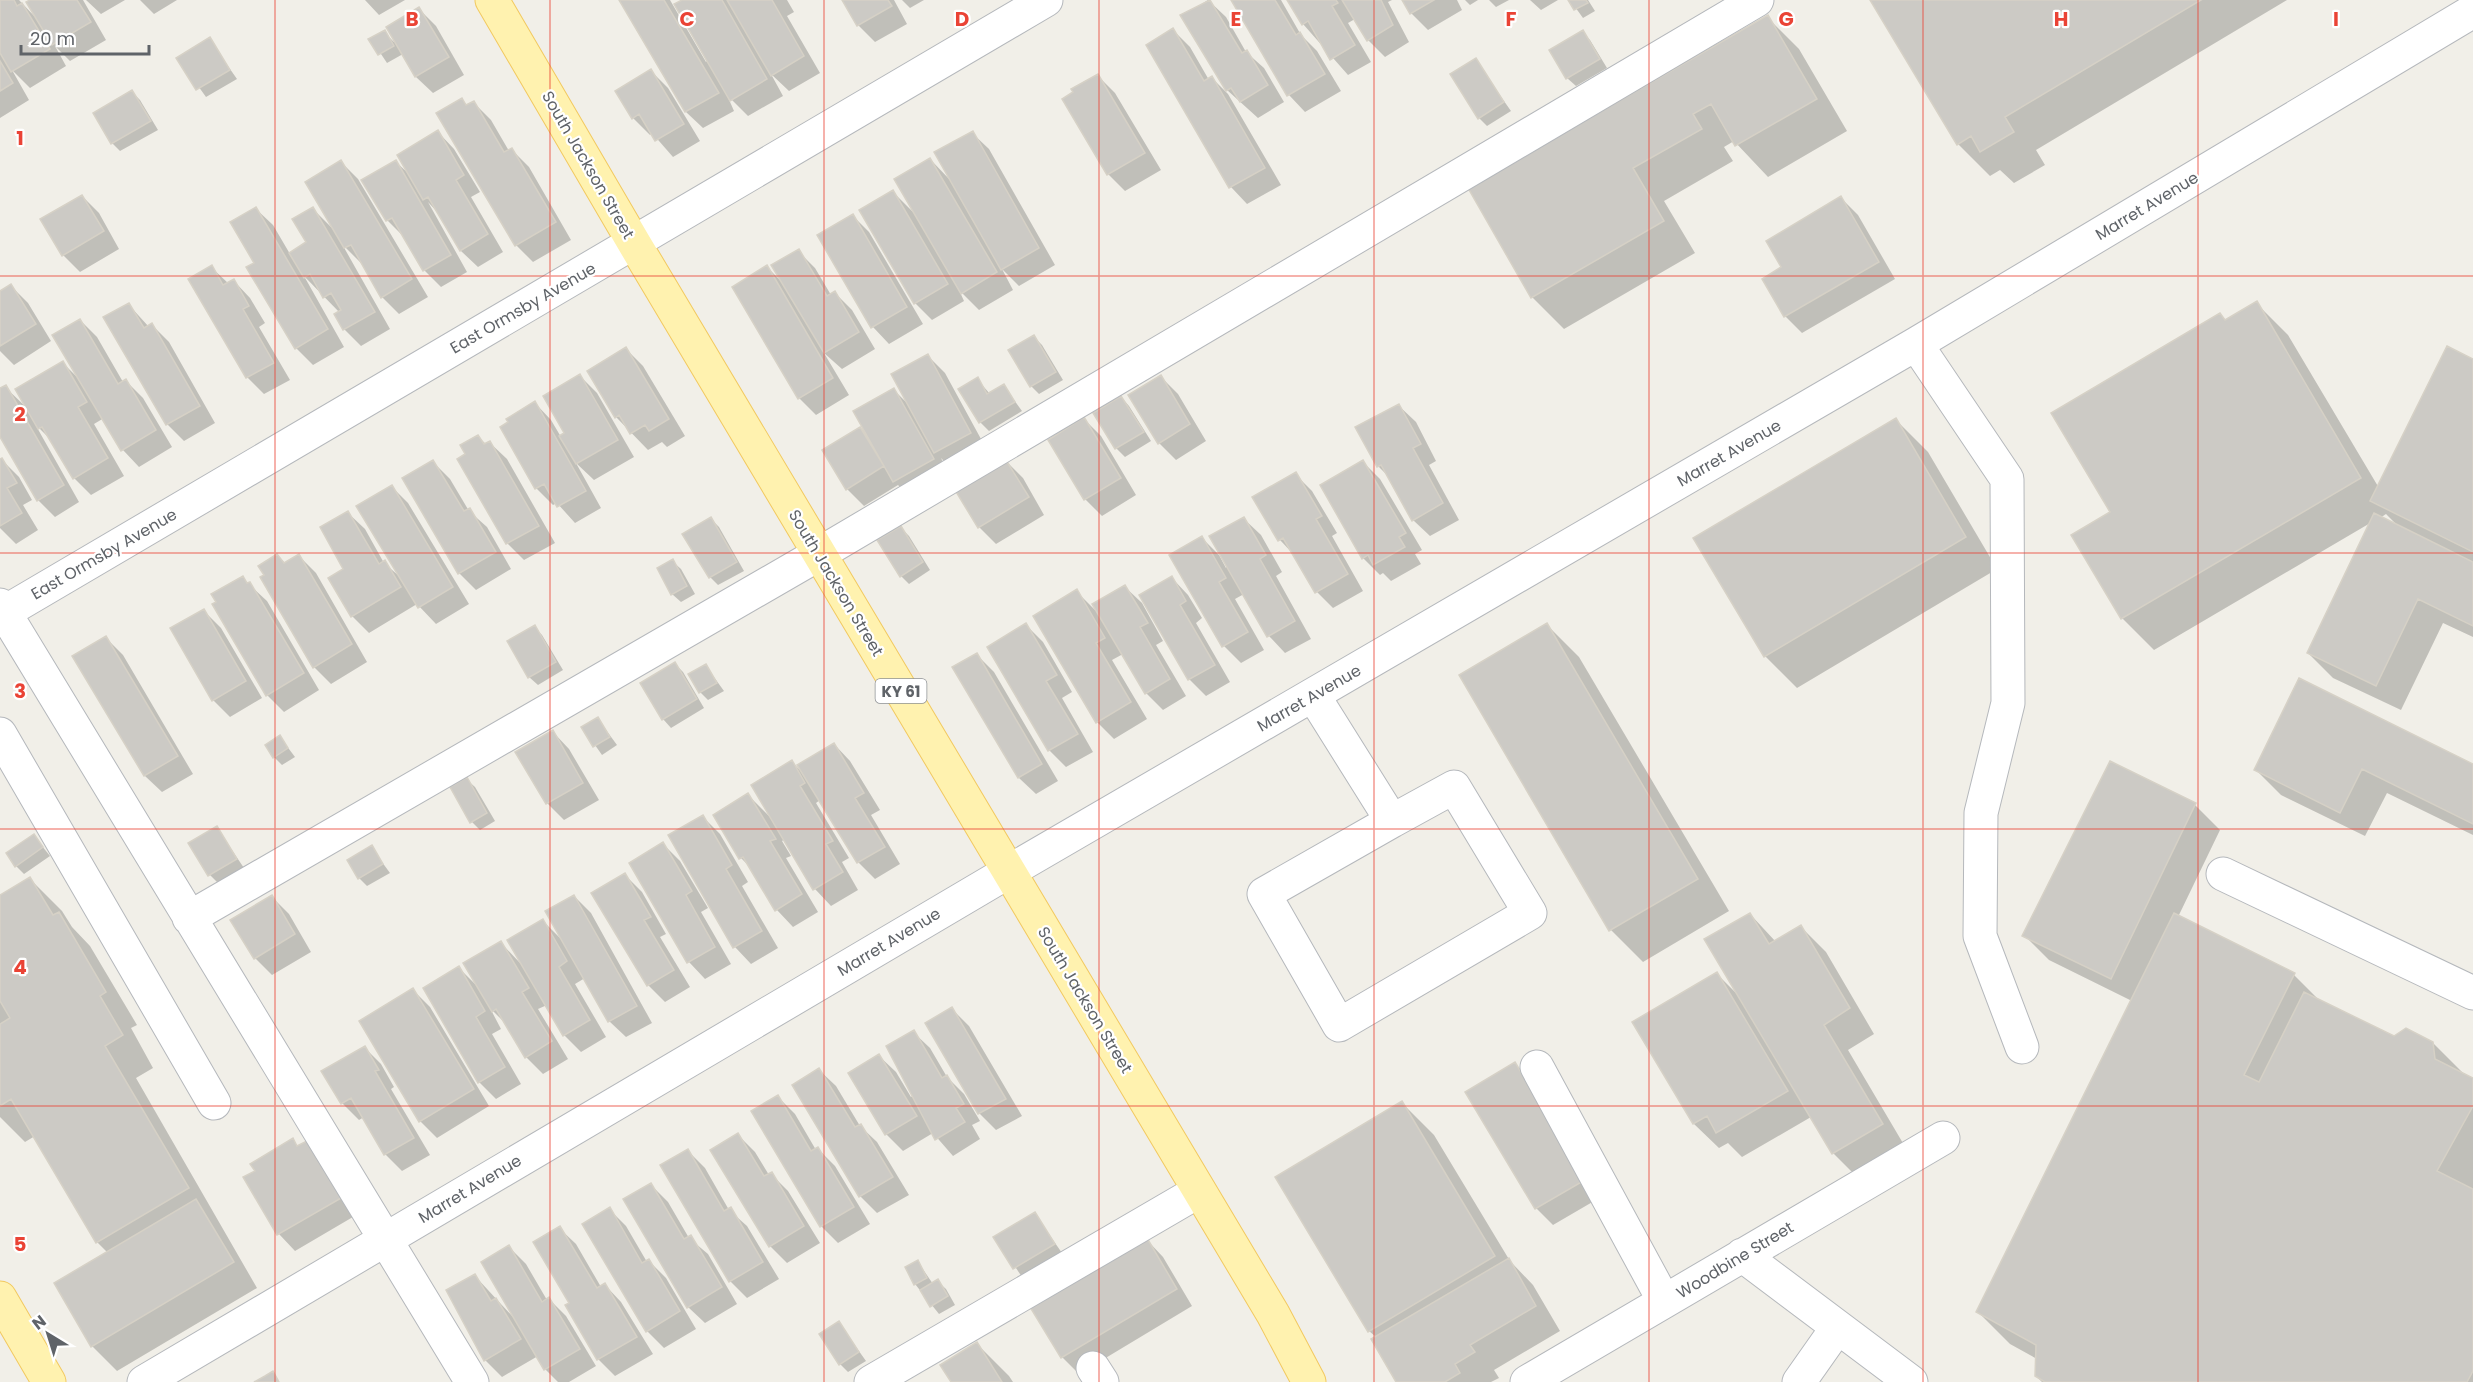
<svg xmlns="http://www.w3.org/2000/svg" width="2473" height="1382" viewBox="0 0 2473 1382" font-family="Poppins,sans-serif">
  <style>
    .shadow { fill: #0003; fill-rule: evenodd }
    .building { fill: #cccac5; stroke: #d6d1c6; stroke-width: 1.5 }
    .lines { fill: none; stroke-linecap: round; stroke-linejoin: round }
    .minor-casing { stroke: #b5b8bc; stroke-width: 35 }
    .major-casing { stroke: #f2c960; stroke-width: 35 }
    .minor { stroke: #fff; stroke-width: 33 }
    .major { stroke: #fff2af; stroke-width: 33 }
    .grid { fill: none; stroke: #ea4335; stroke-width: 1.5; stroke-opacity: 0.55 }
    .labels { text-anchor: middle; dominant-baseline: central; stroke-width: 4.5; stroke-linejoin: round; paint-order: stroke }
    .shield { fill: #fff; stroke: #8f9295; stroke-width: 1.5 }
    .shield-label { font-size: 15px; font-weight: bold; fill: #5f6368 }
    .street-label { font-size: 16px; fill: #5f6368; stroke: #fff }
    .grid-label { font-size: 20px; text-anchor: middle; font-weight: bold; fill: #ea4335; stroke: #fff; stroke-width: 4.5; stroke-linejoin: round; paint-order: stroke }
  </style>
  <rect width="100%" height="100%" fill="#f1efe8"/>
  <path class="shadow" d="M0 0H19L37 19 33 0H83L106 40 70 61 55 46 66 66 30 88 12 70 29 100 0 118Z
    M86 0H125L101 14Z
    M140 0H177L154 14Z
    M365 0H405L379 15Z
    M621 0H670L706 62 708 60 685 0H787L794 12 787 16 820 73 789 91 771 74 783 96 748 116 727 95 734 111 703 128 686 112Z
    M844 0H894L907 24 875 42 858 25Z
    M902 0H924L910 8Z
    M1208 0 1226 17 1246 52 1264 68 1284 102 1258 118 1227 90 1182 16Z
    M1233 0H1281L1301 35 1317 51 1341 91 1305 112 1289 95Z
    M1289 0H1392L1388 2 1409 42 1385 57 1368 40 1355 19 1348 23 1371 62 1348 75 1303 24Z
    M1403 0H1457L1462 10 1428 30 1411 13Z
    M1465 0H1478L1470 5Z
    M1489 0H1509L1496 7Z
    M1530 0H1558L1541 10Z
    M1570 0H1588L1595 11 1583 18Z
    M1872 0H2287L2036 150 2045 165 2014 183 2000 170 1990 176 1958 144Z
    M419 9 436 26 464 75 433 93 416 77 403 54 387 63 371 39 384 32 394 42Z
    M1767 17 1799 49 1847 131 1768 177 1734 141 1724 147 1733 161 1664 201 1695 253 1564 329 1532 297 1470 189Z
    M1173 30 1190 47 1209 80 1212 78 1228 94 1281 185 1247 204 1231 187 1148 45Z
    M1582 32 1590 40 1607 68 1576 86 1567 78Z
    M209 39 237 79 206 97 178 58Z
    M1475 60 1511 111 1487 126 1479 118Z
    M651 71 668 88 700 141 673 157 652 133 650 135 633 118Z
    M1098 76 1115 93 1161 170 1125 191 1108 174Z
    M132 92 140 100 158 130 120 151 112 143 95 113Z
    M461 100 468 106 474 103 491 120 509 151 512 150 529 167 571 240 533 262 516 245Z
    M438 132 454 149 480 192 471 197 503 252 478 267 461 251 440 215 428 202 467 272 441 287 424 270 404 237 387 220 396 162 409 174Z
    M972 133 989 149 1055 265 1019 286 1002 269 1013 290 979 310 959 290 964 301 932 320 915 303 893 192 914 213 930 159 951 181Z
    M341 162 358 179 428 297 399 314 382 297 362 264 342 244 390 329 361 346 344 329 336 315 340 313 304 276 344 347 313 365 296 348 256 264V209L273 225 290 254 308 243 313 209 333 229Z
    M82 196 99 213 119 249 80 272 63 255Z
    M1841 198 1858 215 1895 279 1802 333 1785 316 1764 279 1783 267Z
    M853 216 869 232 923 324 889 344 873 327Z
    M798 251 815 268 831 295 835 293 852 310 875 349 842 369 824 353 849 395 816 415 799 398 767 267 782 282Z
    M211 267 229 284 234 281 250 298 265 323 259 327 290 380 264 394 247 377 190 279Z
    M11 286 28 303 51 341 14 365 0 351V293Z
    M2256 303 2288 335 2379 488 2473 361V637L2443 623 2401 710 2333 678 2308 653 2372 522 2154 650 2122 618 2112 513 2220 314 2226 321ZM2386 514 2397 525 2380 518Z
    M129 305 149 327 152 325 169 342 215 423 184 441 167 424Z
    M80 320 97 337 123 382 126 381 143 398 172 447 139 467 123 450 104 418 94 424 124 476 91 495 74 478 52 441 35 424 79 502 55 517 38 500 0 434V390L5 387 26 407 63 363 78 378Z
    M1034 337 1042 345 1063 380 1039 394 1031 386Z
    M626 349 643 366 685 436 667 447 662 442 648 450 616 417Z
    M928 356 945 373 987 450 952 469 941 458 950 476 911 498 898 485 864 506 847 489 860 429 869 438 894 390 907 403Z
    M580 376 597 393 634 457 594 480 576 463 601 508 575 523 557 503 553 505 536 488 535 403 551 420 561 437 566 433Z
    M1161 377 1178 394 1206 441 1176 460 1159 443Z
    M977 379 990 394 1004 386 1022 411 989 431 980 422 960 389Z
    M1121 397 1129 406 1151 441 1125 457 1116 448 1095 413Z
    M1399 406 1416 422 1436 461 1429 465 1459 520 1430 536 1413 520 1390 478 1378 466Z
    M1084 419 1101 436 1136 495 1102 516 1085 499Z
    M1896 420 1928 452 1997 569 1797 688 1765 656Z
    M478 437 486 444 490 443 507 459 555 543 524 560 507 543 459 459 467 454Z
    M2 460 19 477 32 500 23 505 38 530 16 544 0 528Z
    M1006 461 1023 478 1044 515 996 544 979 527Z
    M433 462 450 479 469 511 487 527 511 569 476 590 459 573Z
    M1363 462 1380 479 1422 550 1415 554 1421 564 1391 581 1383 573 1380 575 1363 558Z
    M1295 474 1312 491 1337 533 1332 536 1363 591 1333 608 1316 591 1295 556 1280 540Z
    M391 486 408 503 469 604 436 624 417 604 369 633 352 616 345 569 348 513 365 529 384 563 399 576Z
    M711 519 719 527 744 571 718 585 710 577Z
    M1244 519 1261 535 1282 572 1276 576 1311 639 1285 653 1269 636 1244 594 1235 599 1264 650 1241 663 1224 646 1171 556 1202 538 1219 555 1226 568Z
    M901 528 909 536 930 570 909 584 901 576Z
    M278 556 286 564 299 556 316 573 367 662 331 684 314 667 266 575Z
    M672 561 681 569 695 594 681 602 672 594Z
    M242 578 267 601 319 690 284 712 267 695Z
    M1172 578 1188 595 1202 618 1196 623 1230 682 1206 696 1189 679Z
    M1125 587 1142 603 1163 641 1156 645 1186 696 1163 710 1146 693 1123 654 1112 660 1147 719 1114 739 1097 722 1076 591 1098 613Z
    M204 611 221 628 262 698 230 717 213 700Z
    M1026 625 1043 642 1072 692 1062 698 1093 752 1066 767 1049 750Z
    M1547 625 1579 657 1729 911 1643 962 1611 930 1461 676Z
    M534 627 542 635 563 670 538 685 529 677 509 642Z
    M106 638 123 655 193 774 162 792 145 776 75 657Z
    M977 655 994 672 1058 781 1036 794 1019 778 954 667Z
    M675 664 683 672 704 708 671 728 663 719 642 684Z
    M706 666 724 691 708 700 700 692Z
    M598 719 617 745 602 755 583 728Z
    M553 732 569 749 599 800 564 820 547 803Z
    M280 737 295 757 282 765 274 757Z
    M834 744 850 761 880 810 871 815 900 864 875 879 858 862 820 800 816 803 849 858 842 862 858 890 831 906 815 889 785 839 782 841 791 856 786 858 818 912 793 927 777 910 754 871 741 858 715 815 748 795 770 817 792 762 802 772Z
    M2110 763 2195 805 2220 830 2178 917 2294 975 2321 1002 2394 1038 2433 1043 2465 1075 2473 1079V1382H2042L2036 1376 2037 1359 2010 1344 1978 1312 2132 1001 2049 960 2024 935Z
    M2473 765V835L2387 793 2365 836 2281 795 2256 770Z
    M466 779 475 787 495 821 480 830 472 822Z
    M703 817 720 834 748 882 742 886 778 948 751 964 735 947Z
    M217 828 244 868 218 883 210 875 191 843Z
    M34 836 50 856 24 874 16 866Z
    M663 844 680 861 708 908 701 912 731 964 705 979 689 962 631 863Z
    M371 847 390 873 367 886 359 878Z
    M625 875 642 892 666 934 660 937 690 987 665 1002 648 985Z
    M30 879 62 911 72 927 90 946 137 1025 131 1028 153 1068 136 1078 257 1288 117 1371 92 1346 108 1253 97 1242 35 1136 25 1142 0 1117V896Z
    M574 896 591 913 652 1023 626 1037 609 1021 585 978 575 984 606 1037 581 1052 564 1035 547 1005 538 1009 568 1059 543 1074 526 1057 506 1024 490 1008 501 1029 492 1034 521 1084 496 1099 479 1082 459 968 478 987 501 943 521 964 543 921 563 941Z
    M272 897 289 914 311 952 272 975 255 958 233 920Z
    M1750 914 1776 942 1801 927 1826 952 1874 1034 1848 1050 1907 1150 1858 1178 1833 1153 1811 1117 1742 1157 1728 1143 1719 1148 1694 1124 1635 1021 1717 974 1737 994Z
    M413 990 430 1007 489 1106 437 1138 420 1121Z
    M952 1009 969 1026 1022 1116 996 1130 979 1113Z
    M913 1032 930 1048 947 1077 964 1094 980 1121 972 1125 980 1139 953 1156 933 1133 903 1151 886 1134 879 1056 896 1072 911 1097 915 1094Z
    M364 1047 381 1064 394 1087 391 1089 430 1155 402 1171 385 1154 364 1117 359 1120 342 1103 323 1072Z
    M1515 1064 1532 1081 1601 1197 1553 1225 1536 1208 1467 1093Z
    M819 1070 836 1086 860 1126 877 1142 909 1195 877 1213 860 1196 794 1085Z
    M778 1097 795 1114 816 1150 818 1149 835 1166 870 1224 838 1243 821 1226Z
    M1402 1103 1434 1135 1510 1261 1533 1285 1560 1331 1494 1370 1499 1378 1491 1382H1398L1376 1337 1369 1331Z
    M738 1135 755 1152 769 1175 771 1174 788 1191 820 1243 787 1263 770 1246Z
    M292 1140 358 1214 295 1251 279 1234 245 1178 257 1171Z
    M688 1151 705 1168 729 1210 747 1226 779 1279 747 1298 730 1281Z
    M651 1185 668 1202 689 1238 708 1254 737 1304 705 1323 688 1307Z
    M609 1209 626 1226 647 1262 649 1261 666 1278 696 1329 664 1348 647 1331Z
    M1035 1214 1062 1253 1022 1277 995 1237Z
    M559 1228 576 1244 601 1287 605 1285 621 1302 653 1354 615 1376 598 1359 571 1303Z
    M1147 1240 1163 1257 1192 1306 1079 1374 1062 1357Z
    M509 1247 526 1264 547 1300 549 1299 566 1316 596 1366 569 1382H558L545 1369 538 1356 502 1377 485 1360 475 1276 514 1318Z
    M918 1262 933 1284 937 1281 946 1289 955 1305 939 1314 915 1284Z
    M839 1323 866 1361 848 1372 840 1364Z
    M977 1344 1009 1376 1013 1382H952Z"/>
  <path class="building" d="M0 0H14L17 6 22 3 50 49 11 72 0 53Z
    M30 0H77L91 22 52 45 26 2Z
    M619 0H664L719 93 685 112Z
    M682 0H722L767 79 730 101 674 4Z
    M727 0H772L804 56 771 76Z
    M842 0H888L892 6 857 26Z
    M1210 0 1242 53 1247 50 1268 85 1240 102 1231 88 1226 91 1180 15Z
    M1231 0H1275L1296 35 1300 32 1325 74 1287 96Z
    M1287 0H1336L1338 3 1332 6 1355 45 1330 60 1308 21 1302 25Z
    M1342 0H1381L1393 25 1367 41Z
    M1402 0H1434L1410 14Z
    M1568 0H1586L1588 3 1574 10Z
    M1870 0H2201L2005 117 2014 132 1980 152 1971 136 1957 145Z
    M419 7 449 57 415 77 386 27Z
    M1768 15 1817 99 1735 146 1711 104 1693 114 1702 129 1633 168 1664 221 1531 298 1468 188Z
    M1173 28 1204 81 1212 76 1265 168 1229 188 1146 45Z
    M385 30 394 46 378 55 368 39Z
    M1583 30 1600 59 1566 79 1549 50Z
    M210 37 230 70 196 90 176 58Z
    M1476 58 1504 102 1478 119 1450 74Z
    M0 61 13 83 0 91Z
    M651 69 684 124 655 141 639 114 632 119 615 91Z
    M1098 74 1145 153 1107 175 1062 99 1073 92 1071 89Z
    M132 90 151 121 111 144 93 113Z
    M462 98 466 105 474 101 504 152 512 148 556 222 515 246 436 113Z
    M438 130 464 175 456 180 488 234 460 251 428 197 423 200 397 155Z
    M973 131 1039 248 1001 270 934 152Z
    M930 158 997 272 961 294 894 179Z
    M341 160 412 279 381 298 351 245 344 248 305 182Z
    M396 160 451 255 423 271 392 218 386 221 361 180Z
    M893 190 948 284 914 304 859 210Z
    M82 195 104 231 62 256 40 219Z
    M1841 196 1879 262 1784 317 1762 279 1781 267 1766 241Z
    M256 207 328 329 295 349 246 267 254 263 230 222Z
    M313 207 375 312 343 330 334 314 341 310 331 293 323 298 310 274 304 278 289 253 306 242 292 219Z
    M853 214 907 307 871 328 817 235Z
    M799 249 827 296 835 291 859 332 824 353 771 265Z
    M212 265 223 285 234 279 249 306 243 309 274 363 246 378 188 279Z
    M767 265 833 378 798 399 732 287Z
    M11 284 36 324 0 346V291Z
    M2257 301 2361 478 2121 619 2071 535 2110 512 2051 413 2220 313 2225 320Z
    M129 303 144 328 152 323 200 406 166 425 103 317Z
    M80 319 118 384 126 379 156 430 121 451 52 335Z
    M1034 335 1056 372 1030 387 1008 350Z
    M2447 346 2473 359V552L2370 501Z
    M626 347 669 419 649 431 645 425 630 434 619 415 615 418 587 371Z
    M928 354 971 433 934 453 891 374Z
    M63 361 87 402 78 407 108 458 73 479 42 427 38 429 15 389Z
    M580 374 618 440 576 464 559 436 564 433 543 396Z
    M1161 375 1190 424 1158 444 1128 395Z
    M978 377 987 394 1004 384 1015 402 979 423 958 389Z
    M6 385 64 485 37 501 0 437V388Z
    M894 388 934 459 893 482 853 411Z
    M1121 396 1144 432 1115 449 1093 413Z
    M535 401 586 491 557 507 544 484 535 489 500 427 508 422 506 419Z
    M1399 404 1421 444 1413 448 1443 503 1412 521 1381 465 1377 467 1355 427Z
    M1084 417 1121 478 1084 500 1048 440Z
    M1896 418 1966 537 1764 657 1693 538Z
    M860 427 884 466 846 490 822 450Z
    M478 435 484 444 490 441 539 526 506 544 457 459 465 454 460 445Z
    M2 458 17 483 7 488 22 513 0 526V459Z
    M433 460 464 511 470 508 496 552 458 574 402 478Z
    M1006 460 1029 497 978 528 955 490Z
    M1363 460 1406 533 1399 537 1405 547 1373 565 1368 555 1362 559 1320 485Z
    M1296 472 1322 516 1316 519 1348 574 1315 593 1283 538 1278 541 1252 497Z
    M392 485 453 587 418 608 356 506Z
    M348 511 379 564 385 560 401 587 351 617 328 578 343 569 320 527Z
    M2374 513 2473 562V626L2418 599 2376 686 2307 653Z
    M711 517 737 562 709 578 682 534Z
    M1244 517 1266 555 1260 559 1295 621 1267 637 1209 536Z
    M901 526 923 562 900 577 877 540Z
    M1202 536 1226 578 1219 582 1248 632 1222 647 1169 555Z
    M277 554 284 563 299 554 352 644 313 668 260 577 264 575 258 566Z
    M673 559 687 586 671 595 657 568Z
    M243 576 247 583 250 582 304 673 266 696 212 604 216 602 211 594Z
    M1172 576 1186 601 1180 605 1215 665 1188 680 1139 595Z
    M1125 585 1148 623 1140 627 1170 679 1145 694 1092 604Z
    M1077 589 1105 638 1096 643 1131 702 1096 723 1033 616Z
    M204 609 246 681 212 701 170 628Z
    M1026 623 1057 675 1046 681 1078 734 1048 751 987 647Z
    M1547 623 1698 879 1609 931 1459 675Z
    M535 625 556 662 528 678 507 641Z
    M106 636 178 756 144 776 72 656Z
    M977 653 1042 764 1018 778 952 667Z
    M675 662 697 699 662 720 640 683Z
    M706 664 717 683 699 693 688 674Z
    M2299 678 2473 764V824L2362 769 2340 813 2254 770Z
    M598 717 610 737 593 747 581 727Z
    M553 730 583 783 546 804 515 752Z
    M280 735 288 748 273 758 265 745Z
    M834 743 864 793 855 798 885 847 857 863 797 765Z
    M792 760 805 783 800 786 833 841 826 844 843 872 813 890 751 785Z
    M2110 761 2196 803 2111 979 2022 936Z
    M467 777 487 813 470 823 450 787Z
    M748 793 776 839 770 841 802 894 775 911 743 857 739 859 713 815Z
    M703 815 732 865 726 869 762 931 733 948 668 835Z
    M217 826 237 859 208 876 188 843Z
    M34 834 43 847 15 867 6 853Z
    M663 842 692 891 686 895 715 947 687 963 629 863Z
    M372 845 383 864 358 879 347 860Z
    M625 873 651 917 644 920 674 970 647 986 591 893Z
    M30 877 53 915 59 912 106 992 100 996 123 1035 105 1046 189 1188 96 1243 11 1099 0 1106V1024L10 1018 0 1001V895Z
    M272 895 295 934 254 959 230 920Z
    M574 895 637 1006 608 1022 545 911Z
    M1750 913 1769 944 1801 925 1850 1008 1824 1025 1883 1124 1832 1154 1704 939Z
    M2174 913 2295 973 2244 1075 2259 1082 2304 992 2394 1036 2406 1028 2433 1042 2435 1059 2473 1078V1106L2437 1171 2473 1189V1371L2467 1382H2045L2035 1376 2036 1345 1976 1312Z
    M543 919 567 961 559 967 590 1020 563 1036 507 940Z
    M501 941 529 988 522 992 552 1041 525 1058 496 1009 492 1012 463 963Z
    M459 966 485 1011 476 1017 505 1067 478 1083 423 988Z
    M1717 972 1788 1091 1716 1133 1707 1116 1693 1124 1632 1022Z
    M413 988 474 1089 419 1122 359 1021Z
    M952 1007 1006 1099 978 1114 925 1023Z
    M914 1030 942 1078 947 1075 964 1104 956 1108 965 1122 935 1140 886 1046Z
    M365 1046 379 1070 375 1071 414 1138 384 1155 351 1098 341 1104 321 1071Z
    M879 1054 917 1116 885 1135 848 1073Z
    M1515 1062 1585 1180 1535 1209 1465 1092Z
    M819 1068 855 1127 861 1124 893 1177 859 1197 792 1085Z
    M778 1095 811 1151 818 1147 854 1207 820 1227 751 1111Z
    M1402 1101 1495 1256 1368 1332 1275 1177Z
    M738 1133 764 1176 772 1172 804 1226 769 1247 710 1150Z
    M293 1138 297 1146 309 1140 343 1197 277 1235 243 1177 255 1171 250 1164Z
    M688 1149 724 1211 731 1207 763 1262 729 1282 660 1165Z
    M651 1183 684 1239 691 1235 722 1287 687 1308 623 1199Z
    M196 1199 234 1262 91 1347 54 1283Z
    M610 1207 642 1263 649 1259 680 1311 646 1332 582 1224Z
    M1035 1212 1055 1244 1013 1269 993 1237Z
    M560 1226 597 1288 605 1283 637 1337 597 1360 565 1305 569 1303 533 1242Z
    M1147 1238 1177 1289 1061 1358 1030 1307Z
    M509 1245 542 1302 549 1297 580 1349 544 1370 481 1262Z
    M1509 1258 1536 1306 1470 1345 1475 1352 1455 1364 1460 1373 1445 1382H1396L1371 1339Z
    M918 1260 927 1278 914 1285 905 1267Z
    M475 1274 491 1301 496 1298 521 1339 484 1361 446 1290Z
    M938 1279 948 1296 930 1307 920 1290Z
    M839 1321 859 1352 839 1365 819 1334Z
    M977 1342 1002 1382H951L940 1365Z
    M273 1371 279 1382H254L265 1376Z"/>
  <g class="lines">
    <defs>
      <path id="minor" d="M1916 344 2007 479 2008 703 1981 813 1980 936 2022 1047
        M0 605 472 1382
        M0 615 1046 0
        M1313 695 1392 821 1264 894 1339 1025 1530 913 1454 787 1392 821
        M0 734 214 1103
        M2223 874 2473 993
        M189 918 819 554 1757 0
        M1537 1067 1664 1301
        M1742 1255 1911 1382
        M1093 1368 1102 1382
        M144 1382 1008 872 1916 344 2473 11
        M871 1382 1199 1191
        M1527 1382 1943 1138
        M1799 1382 1837 1328"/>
      <path id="major" d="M492 0 634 243 1273 1314 1309 1382
        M0 1298 49 1382"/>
    </defs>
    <use href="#minor" class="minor-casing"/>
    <use href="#major" class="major-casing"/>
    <use href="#minor" class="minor"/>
    <use href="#major" class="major"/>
  </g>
  <path class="grid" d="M275 0V1382M550 0V1382M824 0V1382M1099 0V1382M1374 0V1382M1649 0V1382M1923 0V1382M2198 0V1382M0 276H2473M0 553H2473M0 829H2473M0 1106H2473"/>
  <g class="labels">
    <rect class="shield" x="875.5" y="679" width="51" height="24" rx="4.5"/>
    <g class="shield-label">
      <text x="901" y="691">KY 61</text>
    </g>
    <g class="street-label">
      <text transform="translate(588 165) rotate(60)">South Jackson Street</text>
      <text transform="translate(2147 206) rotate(-31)">Marret Avenue</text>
      <text transform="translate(523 308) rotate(-30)">East Ormsby Avenue</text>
      <text transform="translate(1729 453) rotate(-30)">Marret Avenue</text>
      <text transform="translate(104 554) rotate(-30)">East Ormsby Avenue</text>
      <text transform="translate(836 583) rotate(59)">South Jackson Street</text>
      <text transform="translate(1309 698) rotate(-30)">Marret Avenue</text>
      <text transform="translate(889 942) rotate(-31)">Marret Avenue</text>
      <text transform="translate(1085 1000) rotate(59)">South Jackson Street</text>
      <text transform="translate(470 1189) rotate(-31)">Marret Avenue</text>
      <text transform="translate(1735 1260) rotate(-31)">Woodbine Street</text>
    </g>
  </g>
  <g class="grid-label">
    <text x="412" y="26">B</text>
    <text x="687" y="26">C</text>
    <text x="962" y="26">D</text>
    <text x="1236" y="26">E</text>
    <text x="1511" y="26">F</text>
    <text x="1786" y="26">G</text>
    <text x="2061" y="26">H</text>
    <text x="2336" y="26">I</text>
    <text x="20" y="145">1</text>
    <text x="20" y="421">2</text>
    <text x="20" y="698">3</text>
    <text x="20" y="974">4</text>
    <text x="20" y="1251">5</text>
  </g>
  <g transform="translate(48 1334) rotate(322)" stroke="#ffffff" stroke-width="4.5" paint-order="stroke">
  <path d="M0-4.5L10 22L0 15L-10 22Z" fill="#5f6368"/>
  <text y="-9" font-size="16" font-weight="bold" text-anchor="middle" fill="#5f6368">N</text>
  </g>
  <path d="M21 45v9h128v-9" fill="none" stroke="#5f6368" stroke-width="3"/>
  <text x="30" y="45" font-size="18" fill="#5f6368" stroke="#ffffff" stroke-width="4.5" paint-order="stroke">20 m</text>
</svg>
